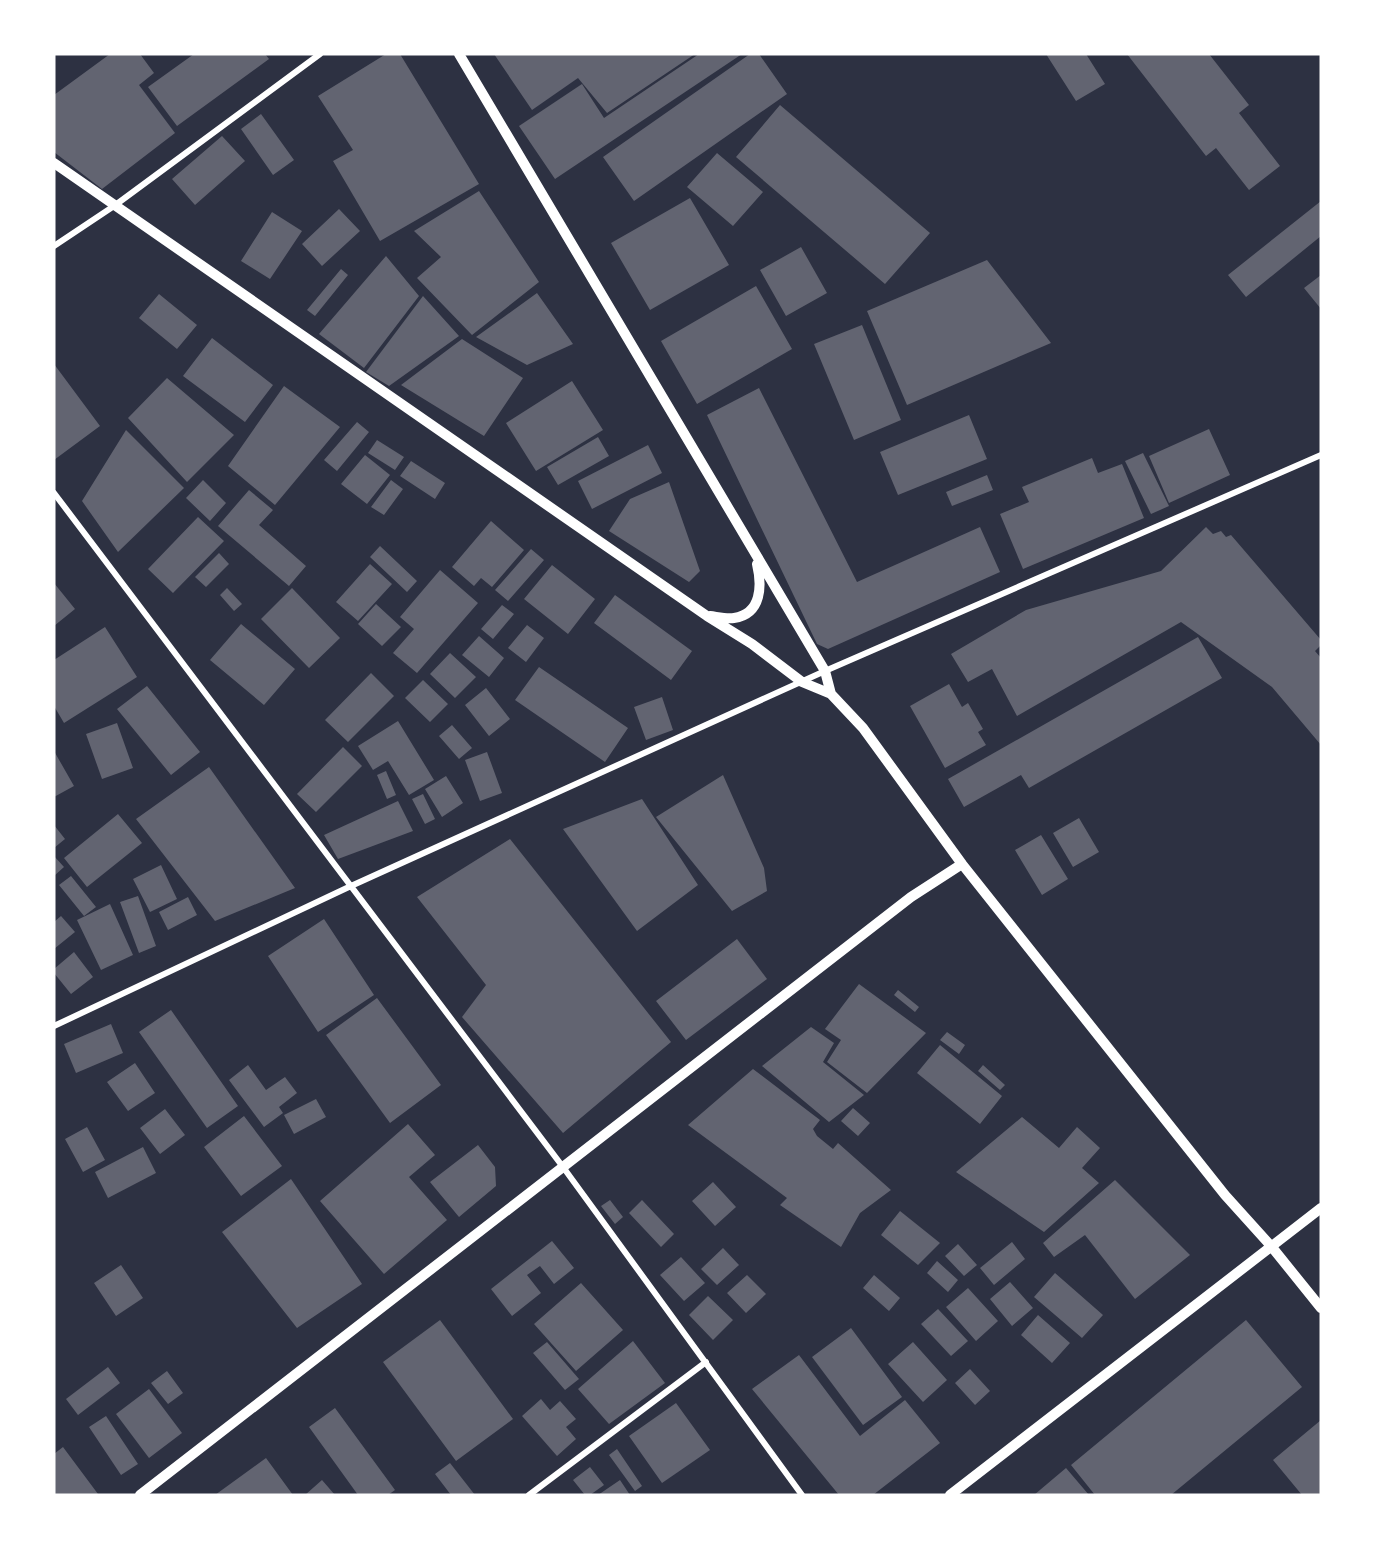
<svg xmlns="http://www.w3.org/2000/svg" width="1375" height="1549" viewBox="0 0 1375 1549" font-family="'Asap Condensed',sans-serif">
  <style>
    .building { fill: #626471 }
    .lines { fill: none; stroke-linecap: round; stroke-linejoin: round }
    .minor { stroke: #fff; stroke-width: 6 }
    .tertiary { stroke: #fff; stroke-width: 10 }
  </style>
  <rect width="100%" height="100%" fill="#2d3142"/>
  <path class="building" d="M110 54H140L154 73 139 85 175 133 102 189 54 152V95Z
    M194 54H265L269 59 177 126 148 87Z
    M386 54H400L479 184 380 241 333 161 353 150 318 96Z
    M494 54H695L607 113 578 78 532 110Z
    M699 54H742L555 179 519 126 582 84 604 118Z
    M750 54H759L787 94 634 201 603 157Z
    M1046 54H1086L1105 84 1076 101Z
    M1127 54H1209L1249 105 1239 113 1280 166 1249 190 1216 148 1206 156Z
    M780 105 930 233 885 284 736 157Z
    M261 114 294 160 273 175 241 129Z
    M222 136 245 161 195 205 172 179Z
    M717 153 763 192 733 226 687 187Z
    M479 191 539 282 472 335 417 278 441 257 414 231Z
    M690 198 729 265 650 310 611 243Z
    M1321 201V236L1246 297 1228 275Z
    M339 209 360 231 322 266 302 244Z
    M272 212 302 231 270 279 241 261Z
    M801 247 827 293 786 316 760 270Z
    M386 256 419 296 364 368 319 334Z
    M987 260 1051 343 907 405 867 311Z
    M341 269 348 275 315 316 307 310Z
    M1321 275V309L1304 288Z
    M756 286 792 349 697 404 661 341Z
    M537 293 573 344 527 365 476 337Z
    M159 294 197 325 177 349 139 318Z
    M423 296 459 336 389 386 366 372Z
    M862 325 901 420 854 440 814 344Z
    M212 338 273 385 245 422 183 376Z
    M462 339 523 378 484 436 401 385Z
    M54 364 100 426 54 460Z
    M167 378 234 435 187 482 128 418Z
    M572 381 603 430 536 471 506 423Z
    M284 386 340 427 275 505 228 466Z
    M759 388 857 582 980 527 1000 572 828 649 817 644 707 415Z
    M969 415 987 459 898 495 880 452Z
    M357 422 369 432 337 471 324 460Z
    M1209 429 1230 475 1169 503 1149 456Z
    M126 430 184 488 118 552 82 501Z
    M598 437 609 456 558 485 547 467Z
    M377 440 404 457 395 470 368 453Z
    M648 445 662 473 592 509 578 481Z
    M1143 453 1169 506 1151 514 1125 461Z
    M365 455 390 475 367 504 341 484Z
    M1092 458 1098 473 1122 464 1144 518 1023 569 1000 514 1029 502 1022 487Z
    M411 461 445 483 435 499 400 476Z
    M987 475 993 490 952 506 946 492Z
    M203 480 226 503 210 521 186 498Z
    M391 480 403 489 384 515 371 507Z
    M669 482 700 571 689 582 609 531 630 499Z
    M249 490 273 510 259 525 306 566 289 586 218 526Z
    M198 517 224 541 173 593 148 569Z
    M491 521 524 550 492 587 481 578 474 586 452 567Z
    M1206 527 1213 534 1221 531 1226 537 1231 535 1321 640V645L1315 651 1321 658V745L1272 687 1181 622 1017 716 992 669 968 682 951 654 1026 610 1161 571Z
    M380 546 417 581 407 592 370 557Z
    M531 549 544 560 508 601 495 590Z
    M219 553 229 564 206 587 195 577Z
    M370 564 392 584 358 621 336 602Z
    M552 565 595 599 568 634 524 599Z
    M440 570 478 603 417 673 393 653 414 629 400 617Z
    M54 583 75 609 54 626Z
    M227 588 242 604 234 611 220 595Z
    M292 588 340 638 309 668 261 619Z
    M615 595 692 651 671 680 594 623Z
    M376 604 401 627 382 646 358 624Z
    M502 605 514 614 493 639 481 629Z
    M241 624 295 669 264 705 210 660Z
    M527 625 544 638 526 662 508 648Z
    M105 627 137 677 64 723 54 706V660Z
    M479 636 504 658 489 677 462 655Z
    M1198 637 1222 678 1029 788 1021 775 964 807 948 779Z
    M450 653 476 677 455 698 430 674Z
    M539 667 628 728 605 762 515 700Z
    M371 673 394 696 348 742 325 720Z
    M423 680 448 704 430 722 405 698Z
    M949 684 962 707 968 703 983 729 978 732 986 745 945 768 910 706Z
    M147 686 200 752 171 775 117 709Z
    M486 688 510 719 489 736 465 705Z
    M662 697 673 730 646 740 634 707Z
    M398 721 434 780 409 795 388 761 373 770 358 746Z
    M117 723 133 768 102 779 86 734Z
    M452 725 472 748 459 759 439 736Z
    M343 747 362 766 316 812 297 794Z
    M54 751 74 786 54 797Z
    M487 752 502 793 480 801 465 760Z
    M209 767 295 888 215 921 136 819Z
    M386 771 396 795 387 799 377 775Z
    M723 775 764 868 767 891 732 911 656 817Z
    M446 776 463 803 442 817 425 789Z
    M423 794 435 819 425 824 412 799Z
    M642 799 698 885 637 931 563 829Z
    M398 801 413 831 338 859 324 835Z
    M118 814 142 843 87 887 64 858Z
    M1079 818 1099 852 1073 867 1053 833Z
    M54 825 65 839 54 848Z
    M1041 835 1068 879 1042 895 1015 850Z
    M510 839 671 1042 563 1133 462 1017 486 985 417 897Z
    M54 856 64 867 54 876Z
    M161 865 177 899 150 912 133 879Z
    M71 876 96 907 84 916 59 885Z
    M138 896 156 946 139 953 120 902Z
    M188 897 197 915 168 930 159 912Z
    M110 904 133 955 101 970 77 920Z
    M61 916 75 932 54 949V922Z
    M324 919 374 995 318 1032 268 956Z
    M737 939 767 979 686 1040 656 1001Z
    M74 952 93 977 71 994 54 973V969Z
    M859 984 926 1033 867 1093 827 1062 841 1040 825 1029Z
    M898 990 919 1007 915 1012 894 995Z
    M377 998 441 1085 390 1123 326 1035Z
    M171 1010 238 1106 207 1128 139 1032Z
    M111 1024 123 1053 76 1073 64 1044Z
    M811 1027 834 1043 823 1062 864 1095 829 1122 762 1066Z
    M947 1032 965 1045 959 1054 940 1040Z
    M940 1045 1002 1096 980 1124 917 1073Z
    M135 1063 155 1093 128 1111 107 1082Z
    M248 1065 266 1090 285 1077 297 1093 279 1107 283 1113 264 1127 229 1080Z
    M983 1065 1005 1085 1000 1090 978 1071Z
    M753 1069 820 1120 813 1129 817 1136 833 1149 838 1143 891 1190 860 1213 841 1247 780 1205 787 1198 688 1125Z
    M316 1099 326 1117 294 1134 284 1115Z
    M853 1108 870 1123 858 1136 841 1121Z
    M165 1109 185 1135 160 1154 140 1128Z
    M244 1116 282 1166 241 1196 204 1147Z
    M1022 1117 1059 1148 1077 1127 1100 1148 1082 1168 1099 1183 1044 1232 956 1172Z
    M408 1124 435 1155 409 1177 447 1220 384 1274 320 1201Z
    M87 1127 105 1160 83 1172 65 1139Z
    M478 1145 495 1167 496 1186 459 1217 430 1182Z
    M143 1147 156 1173 108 1198 95 1172Z
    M291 1179 362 1284 297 1328 222 1232Z
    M1115 1180 1190 1255 1135 1299 1085 1235 1054 1257 1043 1243Z
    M713 1182 736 1207 715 1226 692 1201Z
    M610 1200 623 1217 615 1224 601 1206Z
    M642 1200 674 1234 661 1247 629 1213Z
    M900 1211 940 1243 918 1265 881 1235Z
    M552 1241 574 1268 554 1284 540 1266 527 1275 541 1293 512 1316 491 1289Z
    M1012 1242 1025 1259 994 1285 980 1268Z
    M958 1244 977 1265 964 1276 945 1256Z
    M723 1248 739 1265 717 1285 701 1269Z
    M681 1257 705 1283 684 1301 660 1275Z
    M937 1261 958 1280 948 1292 927 1273Z
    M121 1265 143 1298 116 1316 94 1283Z
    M1055 1273 1103 1315 1082 1338 1034 1297Z
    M747 1275 766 1294 746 1313 727 1293Z
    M874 1275 900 1298 889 1311 863 1288Z
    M1010 1282 1033 1308 1012 1326 990 1299Z
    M581 1283 623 1330 576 1371 534 1324Z
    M968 1288 998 1321 976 1341 946 1307Z
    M708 1296 733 1320 713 1340 689 1315Z
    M938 1309 968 1341 951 1356 921 1324Z
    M1038 1315 1070 1343 1052 1363 1021 1335Z
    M440 1320 513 1419 456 1461 383 1362Z
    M1246 1320 1302 1387 1171 1495H1095L1071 1465Z
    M851 1328 902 1397 863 1425 812 1357Z
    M633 1341 665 1383 609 1424 578 1389Z
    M547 1342 579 1379 565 1390 533 1353Z
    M913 1342 947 1380 923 1402 888 1364Z
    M799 1355 860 1436 905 1400 940 1443 873 1495H839L752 1389Z
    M108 1367 120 1383 78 1415 66 1399Z
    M970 1369 990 1391 975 1405 955 1383Z
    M167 1371 183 1393 168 1404 151 1383Z
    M149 1389 182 1433 149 1458 116 1414Z
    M541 1399 550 1410 560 1401 576 1419 566 1427 576 1439 557 1456 522 1416Z
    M676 1403 710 1450 662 1483 629 1436Z
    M335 1408 395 1490 388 1495H358L309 1427Z
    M106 1416 138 1464 121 1475 89 1427Z
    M1321 1420V1495H1302L1273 1460Z
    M63 1447 98 1494 97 1495H54V1454Z
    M617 1449 642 1486 635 1491 609 1455Z
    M266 1458 293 1495H215Z
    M450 1463 475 1495H451L435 1474Z
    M590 1467 604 1485 590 1495H585L573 1480Z
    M1066 1468 1089 1495H1034Z
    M322 1480 335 1495H305Z
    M620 1480 630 1495H598Z"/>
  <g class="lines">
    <path class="minor" d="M54 246 114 206 320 54
      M54 493 563 1167 802 1495
      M54 1026 351 886 825 671 1321 455
      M529 1495 706 1362"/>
    <path class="tertiary" d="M459 54 825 671 831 694
      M54 163 707 616 752 644 802 682 831 694 863 728 962 864 1225 1195 1271 1246 1321 1308
      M710 616C718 617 726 619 734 618 762 614 762 585 757 564
      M140 1495 911 897 962 864
      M950 1495 1321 1208"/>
  </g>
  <rect width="1375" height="1549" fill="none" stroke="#ffffff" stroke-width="111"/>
</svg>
